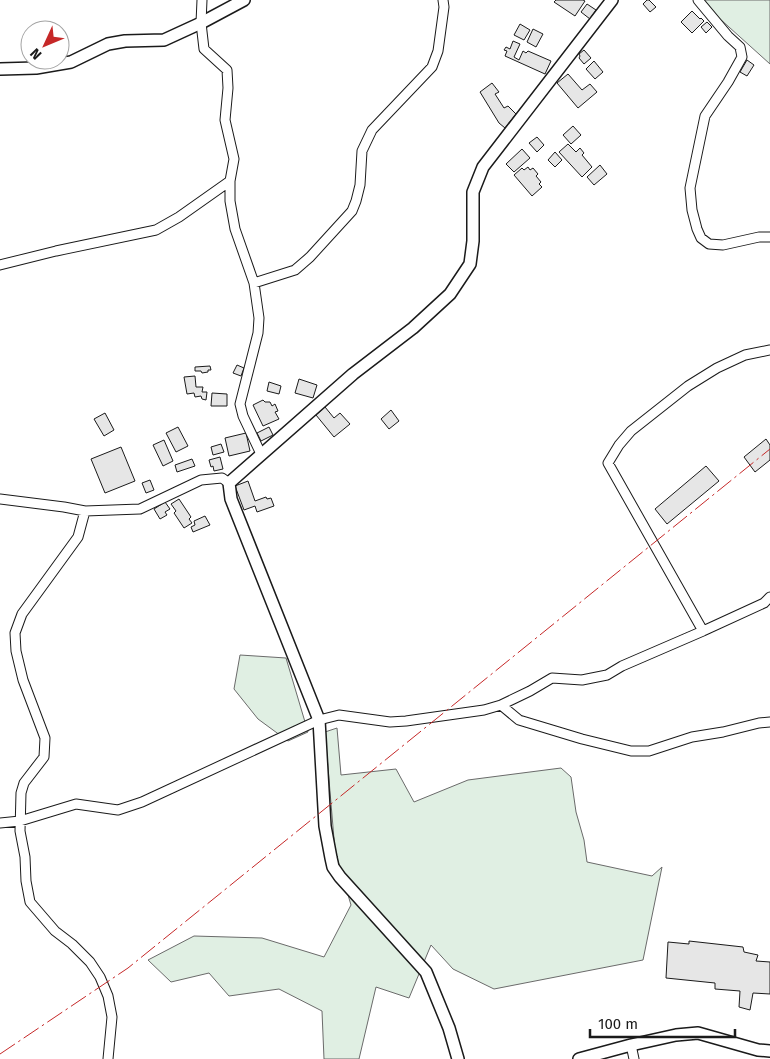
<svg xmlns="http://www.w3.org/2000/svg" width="770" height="1059" viewBox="0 0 770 1059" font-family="'Fira Sans',sans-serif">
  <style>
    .green { fill: #e0efe3; stroke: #6a6a6a }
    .building { fill: #e6e6e6; stroke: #1a1a1a }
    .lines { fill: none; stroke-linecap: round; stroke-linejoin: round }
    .minor-casing { stroke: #1a1a1a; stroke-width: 11 }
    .tertiary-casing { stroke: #1a1a1a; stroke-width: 14 }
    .minor { stroke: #fff; stroke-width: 9 }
    .tertiary { stroke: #fff; stroke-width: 11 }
    .power { stroke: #c62828; stroke-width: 1; stroke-dasharray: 18 4 2.5 4; stroke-linecap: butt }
  </style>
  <rect width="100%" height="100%" fill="#fff"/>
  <path class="green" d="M699 0H770V64Z
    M240 655 286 658 308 732 288 741 258 719 234 689Z
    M337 728 341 775 396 769 414 802 468 780 561 768 571 777 576 812 584 840 587 862 652 876 662 867 643 960 494 989 453 969 431 945 409 998 376 987 359 1059H324L322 1011 279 989 229 996 209 973 171 982 148 960 194 936 262 938 324 957 351 905 335 851 325 732Z"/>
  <path class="building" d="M556 0H583L585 1 575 16 554 2Z
    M647 0H649L656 7 650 12 643 4Z
    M587 4 596 10 590 19 581 12Z
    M692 11 700 19 701 18 704 21 692 33 681 22Z
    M707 22 712 27 706 33 701 27Z
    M520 24 530 30 524 40 514 35Z
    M533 29 543 34 536 47 527 42Z
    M513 41 520 44 514 57 519 60 523 51 526 53 528 51 551 61 545 74 505 56 507 51 504 50 506 47 510 49Z
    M584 50 591 58 584 64 579 58 580 56 579 54Z
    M747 60 754 65 747 76 740 72Z
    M594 61 603 72 595 79 586 69Z
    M568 74 582 90 590 84 597 92 578 108 557 83Z
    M492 83 499 92 495 94 504 108 508 106 516 114 505 128 499 123 480 92Z
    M573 126 581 135 571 144 563 135Z
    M537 137 544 145 537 152 529 143Z
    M568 144 576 152 580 148 584 153 582 155 592 167 582 177 559 152Z
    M522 149 530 158 514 172 506 164Z
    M555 152 562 160 555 167 548 160Z
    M600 165 607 174 594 185 587 177Z
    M528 167 530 170 533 168 538 174 536 176 541 182 539 184 542 187 532 196 514 175 522 168 524 170Z
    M237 365 244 368 241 376 233 373Z
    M210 366 211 370H208V372L202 373 201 371H195V367Z
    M195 376 196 387H203L202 392H207L206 400 202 399 201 396 195 397 194 393 187 394 184 377Z
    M299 379 317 385 313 398 295 393Z
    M269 382 281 386 279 394 267 391Z
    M212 393 227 394V406H211Z
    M263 400 265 402H270L272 406 275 404 278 411 275 412 279 419 263 426 253 405Z
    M325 407 334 418 340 413 350 424 334 437 316 415Z
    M391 410 399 421 389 429 381 419Z
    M105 413 114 430 104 436 94 419Z
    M178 427 188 446 176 452 166 433Z
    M269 427 273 435 261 441 257 433Z
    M246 433 250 451 229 456 225 438Z
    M766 439 770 445V460L755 472 744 457Z
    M164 440 173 461 163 466 153 445Z
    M221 444 224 452 213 455 211 447Z
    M121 447 135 481 105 493 91 459Z
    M220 457 223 469 214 471 213 466 211 467 209 460Z
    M192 459 195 466 177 472 175 465Z
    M706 466 719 481 667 524 655 509Z
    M150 480 154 490 146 493 142 483Z
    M248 481 255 501 266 497 267 499 271 498 274 506 257 512 255 506 244 510 235 486Z
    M179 499 191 517 189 519 192 523 184 528 174 513 176 511 171 504Z
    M165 502 170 509 165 512 167 515 160 519 154 509Z
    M205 516 210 525 193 532 191 527 195 525 194 521Z
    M689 941 743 947 744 952 758 955 756 961 770 962V994L753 993 750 1010 739 1007 740 991 715 989V983L666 978 668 942 689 944Z"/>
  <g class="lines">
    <defs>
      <path id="minor" d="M202 0 201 23 204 49 227 70 228 88 225 120 234 159 230 181V201L235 229 254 283 259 318 258 333 240 404 243 416 261 454
        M698 0 728 36 740 47 742 57 728 82 705 116 690 188 692 210 697 229 701 238 709 244 723 245 759 237H770
        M0 265 56 251 156 230 179 217 230 181
        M254 283 295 270 310 257 352 211 356 201 360 185 362 151 372 130 432 67 438 51 444 7 443 0
        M0 499 64 507 85 511 140 509 201 480 222 478 229 483
        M85 511 78 537 22 614 15 633 16 651 23 680 45 738 44 757 24 783 21 793 20 831 25 857 26 881 30 902 55 931 72 944 90 962 100 977 108 996 112 1017 108 1059
        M703 631 608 463 619 445 631 431 688 386 717 368 745 355 770 350
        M501 705 519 720 582 739 631 751H649L692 737 723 732 759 723 770 722
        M0 823 20 821 76 804 118 810 142 802 319 720 339 715 390 722 406 721 484 710 501 705 530 691 552 678 582 680 607 675 622 666 703 631 764 603 770 597
        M631 1045 634 1059"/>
      <path id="tertiary" d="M0 69 36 68 71 62 108 44 125 41 164 40 201 23 244 0
        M458 1059 449 1028 426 972 340 877 333 867 331 858 325 826 319 720 231 499 229 483 353 374 413 328 450 294 470 264 473 241V192L483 167 612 0
        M579 1059 631 1045 676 1035 698 1033 758 1050 770 1051"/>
    </defs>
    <use href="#minor" class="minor-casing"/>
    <use href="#tertiary" class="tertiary-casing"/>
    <use href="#minor" class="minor"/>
    <use href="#tertiary" class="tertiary"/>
    <path class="power" d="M0 1054 128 968 770 449"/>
  </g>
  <g transform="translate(45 45) rotate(226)"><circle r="24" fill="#ffffff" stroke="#a3a3a3"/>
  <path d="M0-4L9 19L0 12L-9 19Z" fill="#c62828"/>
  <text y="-8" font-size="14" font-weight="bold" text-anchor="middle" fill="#1a1a1a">N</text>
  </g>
  <path d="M590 1029v8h145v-8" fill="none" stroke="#1a1a1a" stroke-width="2.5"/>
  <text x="598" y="1029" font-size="15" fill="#1a1a1a" stroke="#ffffff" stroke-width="4" paint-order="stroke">100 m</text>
</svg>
